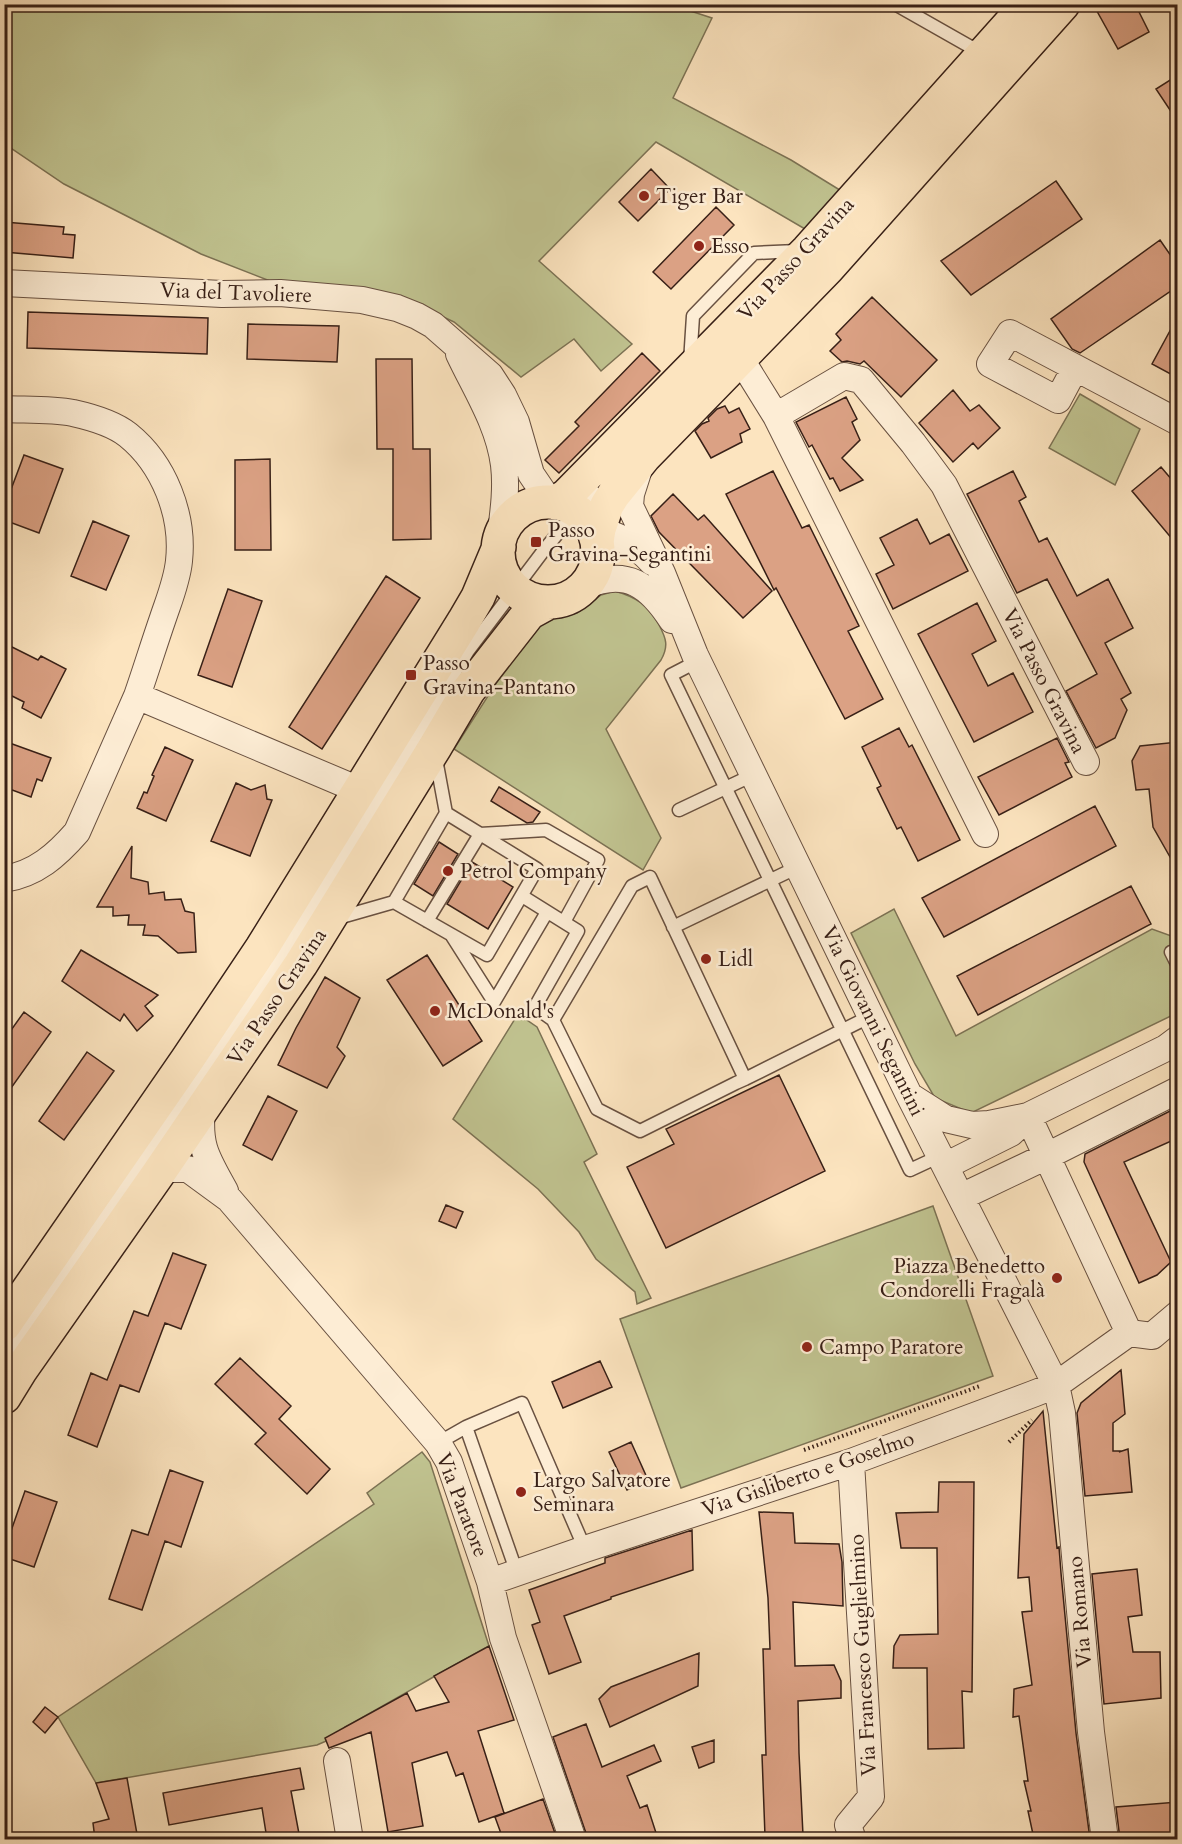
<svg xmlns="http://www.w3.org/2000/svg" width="1182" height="1844" viewBox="0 0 1182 1844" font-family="Cardo,serif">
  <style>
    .green { fill: #c1c491; stroke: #7c7254; stroke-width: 1.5 }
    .building { fill: #dba184; stroke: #382017; stroke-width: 1.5 }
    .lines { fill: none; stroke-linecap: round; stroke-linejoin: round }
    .service-casing { stroke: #695141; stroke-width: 15 }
    .minor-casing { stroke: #695141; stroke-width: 28 }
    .primary-casing { stroke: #382017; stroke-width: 36 }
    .path { stroke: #382017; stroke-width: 4; stroke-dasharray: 1.5 3; stroke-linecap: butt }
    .service { stroke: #fdedd5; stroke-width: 12 }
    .minor { stroke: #fdedd5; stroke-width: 26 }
    .primary { stroke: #fce4bf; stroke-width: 33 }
    .poi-dot { fill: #8f2418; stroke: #fdedd5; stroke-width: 2 }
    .labels { text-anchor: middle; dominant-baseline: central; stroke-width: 5; stroke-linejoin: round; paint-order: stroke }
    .poi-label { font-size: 21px; fill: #382017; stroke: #fdedd5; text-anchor: start }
    .street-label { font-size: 21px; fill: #382017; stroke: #fdedd5 }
  </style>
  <rect width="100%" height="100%" fill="#fce4bf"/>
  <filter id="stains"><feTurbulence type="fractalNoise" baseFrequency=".00333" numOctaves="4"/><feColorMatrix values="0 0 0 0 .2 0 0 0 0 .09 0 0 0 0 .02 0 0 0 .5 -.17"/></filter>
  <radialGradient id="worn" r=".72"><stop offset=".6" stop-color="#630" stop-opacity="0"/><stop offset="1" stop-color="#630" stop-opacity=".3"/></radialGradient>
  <path class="green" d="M4 5H672L712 18 673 98 791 160 843 192 805 229 656 142 539 261 632 344 601 371 574 339 521 377 454 322 424 308 270 281 201 254 64 184 5 144Z
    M1080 394 1140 429 1115 485 1049 448Z
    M615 591C636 597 648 605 659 625 666 638 669 646 661 660L606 729 661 838 643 870 454 749 529 632 546 621 577 613 601 595Z
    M894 909 956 1036 1152 929 1177 938V1013L971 1113 935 1098 915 1064 851 933Z
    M518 1014 537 1027 597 1154 584 1162 651 1298 637 1304 635 1292 596 1259 579 1232 538 1189 453 1119Z
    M933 1206 993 1376 681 1488 620 1319Z
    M422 1452 430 1462 489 1646C441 1672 394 1700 345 1727L347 1732 317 1745 96 1783 58 1717 374 1504 367 1493Z"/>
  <path class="building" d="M1093 4H1135L1149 32 1118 49Z
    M1178 75V122L1156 89Z
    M651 169 670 189 638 221 619 202Z
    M1056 181 1082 219 971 295 941 261Z
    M716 207 734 225 671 289 653 272Z
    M4 222 64 227 63 234 75 235 73 258 4 252Z
    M1160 240 1178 266V286L1080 353 1072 349 1051 319Z
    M872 297 937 360 901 397 864 361 860 364 847 361 842 362 830 351 841 340 836 334Z
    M28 312 208 318 207 354 27 348Z
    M1178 316V378L1152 364Z
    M248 324 339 326 337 362 247 359Z
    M642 353 660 371 559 473 545 460 579 426 575 422Z
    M376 359H412L413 449H430L431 539 393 540V449H377Z
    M953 390 970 411 979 405 1000 428 978 449 973 443 953 462 919 423Z
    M846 397 857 419 852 422 860 440 842 458 863 480 840 491 833 478 830 479 812 445 809 447 796 422Z
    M725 406 729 413 739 408 750 429 740 434 742 442 711 458 695 431 702 424 709 421 708 418 717 409Z
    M24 455 63 469 39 533 4 520V508Z
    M270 459 271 550H235V460Z
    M1161 467 1178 487V546L1132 491Z
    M773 471 802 528 809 525 859 626 848 631 883 699 845 719 776 588 774 590 726 494Z
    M1013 471 1026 497 1019 501 1039 542 1047 538 1077 596 1108 579 1133 628 1105 643 1131 693 1121 699 1127 710 1115 738 1096 748 1066 691 1097 674 1047 579 1017 593 967 494Z
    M673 494 698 520 704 515 772 591 743 618 659 532 651 516Z
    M917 519 930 544 949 534 968 571 893 609 876 574 894 565 880 538Z
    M93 521 129 536 106 590 71 576Z
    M386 576 420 598 322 749 289 727Z
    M228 589 262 601 232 687 198 675Z
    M977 603 996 641 972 654 988 686 1013 673 1033 712 974 742 918 634Z
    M4 643 38 660 41 656 66 669 41 718 22 708 24 702 4 692Z
    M899 728 909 747 912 745 960 840 918 861 901 827 897 829 877 788 881 786 862 747Z
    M1057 738 1069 762 1065 763 1072 777 999 815 978 777Z
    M4 741 51 758 42 781 37 779 31 797 4 787Z
    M1178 742V871L1153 827 1149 789 1136 790 1132 761 1140 746Z
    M165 747 193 760 166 821 137 808 144 792 147 793 154 776 152 775Z
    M236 783 251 790 265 785 267 799 272 800 250 856 211 841Z
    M499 787 540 812 533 822 527 823 491 801Z
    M1095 806 1116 846 944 937 922 898Z
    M439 842 458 854 433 896 414 884Z
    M132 846 131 878 148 882 149 894 164 892 165 900 181 899 185 911 194 913 196 952 178 953 158 936 143 935 145 925H128L129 915 113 916V907H97Z
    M472 862 513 887 488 929 447 904Z
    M1131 886 1151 924 978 1015 957 976Z
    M81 950 158 995 145 1006 153 1016 137 1031 124 1014 120 1021 62 981Z
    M427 955 482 1041 443 1066 387 980Z
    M325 977 360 998 337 1047 345 1056 327 1088 278 1065 296 1028Z
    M24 1012 51 1032 4 1098V1040Z
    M87 1052 114 1071 64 1140 39 1121Z
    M779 1075 825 1171 666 1248 627 1167 674 1144 666 1129Z
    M268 1096 297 1111 272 1160 243 1145Z
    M1178 1107V1138L1124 1162 1171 1262 1157 1275 1139 1283 1084 1162 1085 1154Z
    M446 1205 463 1212 456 1228 439 1221Z
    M173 1253 206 1265 181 1329 165 1323 139 1392 120 1385 97 1447 68 1435 91 1373 107 1380 134 1311 148 1316Z
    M240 1358 291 1406 279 1419 330 1469 307 1494 255 1444 266 1433 215 1384Z
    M600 1361 612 1387 563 1408 552 1382Z
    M1121 1370 1125 1414 1113 1423V1451H1120L1119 1452 1128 1449 1132 1492 1085 1496 1077 1413 1081 1403Z
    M1043 1411 1057 1548 1059 1547 1061 1573 1076 1733 1090 1839H1034L1028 1811H1031L1024 1781H1028L1019 1716 1013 1717 1014 1689 1032 1685 1022 1612 1032 1611 1029 1577 1018 1578 1024 1434Z
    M631 1442 648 1480 627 1490 609 1452Z
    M170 1470 203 1482 181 1547 165 1541 142 1610 109 1599 132 1530 148 1535Z
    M939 1482H974L972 1692 962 1691 964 1748 928 1749 927 1668H893L894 1646 900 1635 938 1634 937 1548H901L896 1513 938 1512Z
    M25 1491 57 1502 34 1567 4 1557V1551Z
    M759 1512 793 1513 795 1543 839 1544 842 1562 843 1606 793 1602 795 1666 834 1665 841 1681V1698L798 1701 799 1753 803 1835 765 1836 762 1755H766L763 1649H770L768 1598Z
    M692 1530 693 1570 611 1597V1599L564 1616 581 1662 549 1674 532 1625 540 1622 529 1590 605 1563V1558Z
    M1137 1569 1142 1615 1128 1617 1133 1652H1160L1161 1698 1104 1704 1092 1574Z
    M489 1646 514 1720 478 1731 504 1813 479 1822 463 1773 456 1776 447 1752 412 1763 423 1826 388 1832 371 1732 329 1748 325 1738 407 1693 416 1711 449 1702 434 1676Z
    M699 1653 698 1686 610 1727 599 1699 611 1687Z
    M45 1707 58 1717 45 1733 33 1722Z
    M586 1724 602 1767 654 1745 661 1761 627 1776 640 1808 647 1805 658 1839H588L553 1737Z
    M714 1740V1762L699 1768 692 1747Z
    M300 1768 304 1789 291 1791 300 1839H267L262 1808 169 1825 163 1793Z
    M127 1778 137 1834 110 1839H95L93 1823 109 1819 96 1783Z
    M543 1799 557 1839H503L495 1817Z
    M1178 1802V1839H1120L1116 1807Z"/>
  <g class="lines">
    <defs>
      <path id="service" d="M895 4 969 46 982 49
        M690 362 693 316 754 253 797 251
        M698 661 671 675 910 1170 940 1156
        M679 810 753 775
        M522 896 578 931 535 1007 553 1020
        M394 902 487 955 537 869 446 813
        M338 918 394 902 446 813 436 759
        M427 921 480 834 546 830 598 860 564 922
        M673 927 798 867
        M452 936 494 1002 547 912
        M1171 952 1178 966
        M745 1079 650 877 632 886 553 1020 597 1109 640 1131 736 1083 745 1079 871 1016
        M4 1360 286 950 468 651 544 550 593 491
        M466 1427 517 1573
        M438 1443 466 1427 522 1403 585 1549"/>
      <path id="minor" d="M4 283 222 294 280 293 362 300 397 308 417 316 433 325 490 375 503 395 516 422 531 474 550 502
        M459 354C476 390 499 425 504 465 507 490 503 515 500 539
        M740 358 776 416 985 834
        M1075 368 1058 400 990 364 1010 333 1178 422
        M4 409C26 410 52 409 73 413 91 417 113 423 128 435 164 464 184 515 179 561 177 581 169 600 163 618 154 644 146 670 137 696L359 790
        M776 416 844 376 861 380 913 443 944 485 1086 762
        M640 466 631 494 630 506 662 573 695 655 909 1095 1056 1385 1062 1413 1091 1732 1105 1840
        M591 527C615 534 635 543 652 562
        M585 586C627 568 649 585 672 620
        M4 879C36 874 57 855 77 832L137 696
        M910 1096 946 1119 972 1125 989 1124 1028 1116 1166 1048 1178 1039
        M202 1108C198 1147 207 1158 225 1191
        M945 1166 1011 1133 1024 1121
        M158 1174 170 1169H188L229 1199 438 1443 449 1462 490 1582 503 1638 573 1840
        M961 1197 1047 1156 1178 1090
        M1129 1333 1152 1336 1178 1314
        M851 1462 871 1797 848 1825 853 1840
        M490 1582 585 1549 851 1462 1033 1394 1056 1385 1129 1333 1028 1116
        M337 1761 350 1840"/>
      <path id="primary" d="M498 552a50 50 0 1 1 100 0a50 50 0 1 1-100 0Z
        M555 503 566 496 808 250 1028 4
        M597 542 599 529 607 505 614 494 644 457 827 269 1063 4
        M4 1325 187 1060 262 948 464 621 478 597 499 547
        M4 1397 20 1371 158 1174 301 964 435 747 468 691 529 613 549 602"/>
    </defs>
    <use href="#service" class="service-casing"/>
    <use href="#minor" class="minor-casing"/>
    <use href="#primary" class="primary-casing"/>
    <path class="path" d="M1009 1442 1032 1420
      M804 1450 980 1386"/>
    <use href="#service" class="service"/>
    <use href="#minor" class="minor"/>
    <use href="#primary" class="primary"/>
  </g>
  <g class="poi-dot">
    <circle cx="644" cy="196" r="6"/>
    <circle cx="699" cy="246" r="6"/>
    <rect x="530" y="536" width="12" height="12" rx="3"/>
    <rect x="405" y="669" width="12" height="12" rx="3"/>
    <circle cx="448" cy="871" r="6"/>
    <circle cx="706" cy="959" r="6"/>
    <circle cx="435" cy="1011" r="6"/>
    <circle cx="1057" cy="1278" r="6"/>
    <circle cx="807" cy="1347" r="6"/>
    <circle cx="521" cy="1492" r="6"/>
  </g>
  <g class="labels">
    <g class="poi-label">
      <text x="656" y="196">Tiger Bar</text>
      <text x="711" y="246">Esso</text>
      <text x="548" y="530">Passo<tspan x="548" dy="24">Gravina-Segantini</tspan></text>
      <text x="423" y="663">Passo<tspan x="423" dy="24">Gravina-Pantano</tspan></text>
      <text x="460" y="871">Petrol Company</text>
      <text x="718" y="959">Lidl</text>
      <text x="447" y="1011">McDonald's</text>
      <text x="1045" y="1266" text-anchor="end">Piazza Benedetto<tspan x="1045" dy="24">Condorelli Fragalà</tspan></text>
      <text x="819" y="1347">Campo Paratore</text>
      <text x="533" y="1480">Largo Salvatore<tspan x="533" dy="24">Seminara</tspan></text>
    </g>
    <g class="street-label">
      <text transform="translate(796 259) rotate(-47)">Via Passo Gravina</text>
      <text transform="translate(236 293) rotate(2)">Via del Tavoliere</text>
      <text transform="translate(1044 681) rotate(63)">Via Passo Gravina</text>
      <text transform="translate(277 997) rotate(-56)">Via Passo Gravina</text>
      <text transform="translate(873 1021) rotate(64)">Via Giovanni Segantini</text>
      <text transform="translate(808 1474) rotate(-19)">Via Gisliberto e Goselmo</text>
      <text transform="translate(462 1505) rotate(69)">Via Paratore</text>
      <text transform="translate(1080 1612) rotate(-95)">Via Romano</text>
      <text transform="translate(863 1655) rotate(-93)">Via Francesco Guglielmino</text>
    </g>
  </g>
  <rect width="1182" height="1844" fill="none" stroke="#fce4bf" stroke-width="24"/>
  <rect x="6" y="6" width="1170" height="1832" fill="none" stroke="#382017" stroke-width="3"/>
  <rect x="12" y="12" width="1158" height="1820" fill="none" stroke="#382017" stroke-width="1.5"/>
  <rect width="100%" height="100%" filter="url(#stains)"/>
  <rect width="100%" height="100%" fill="url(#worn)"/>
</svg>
